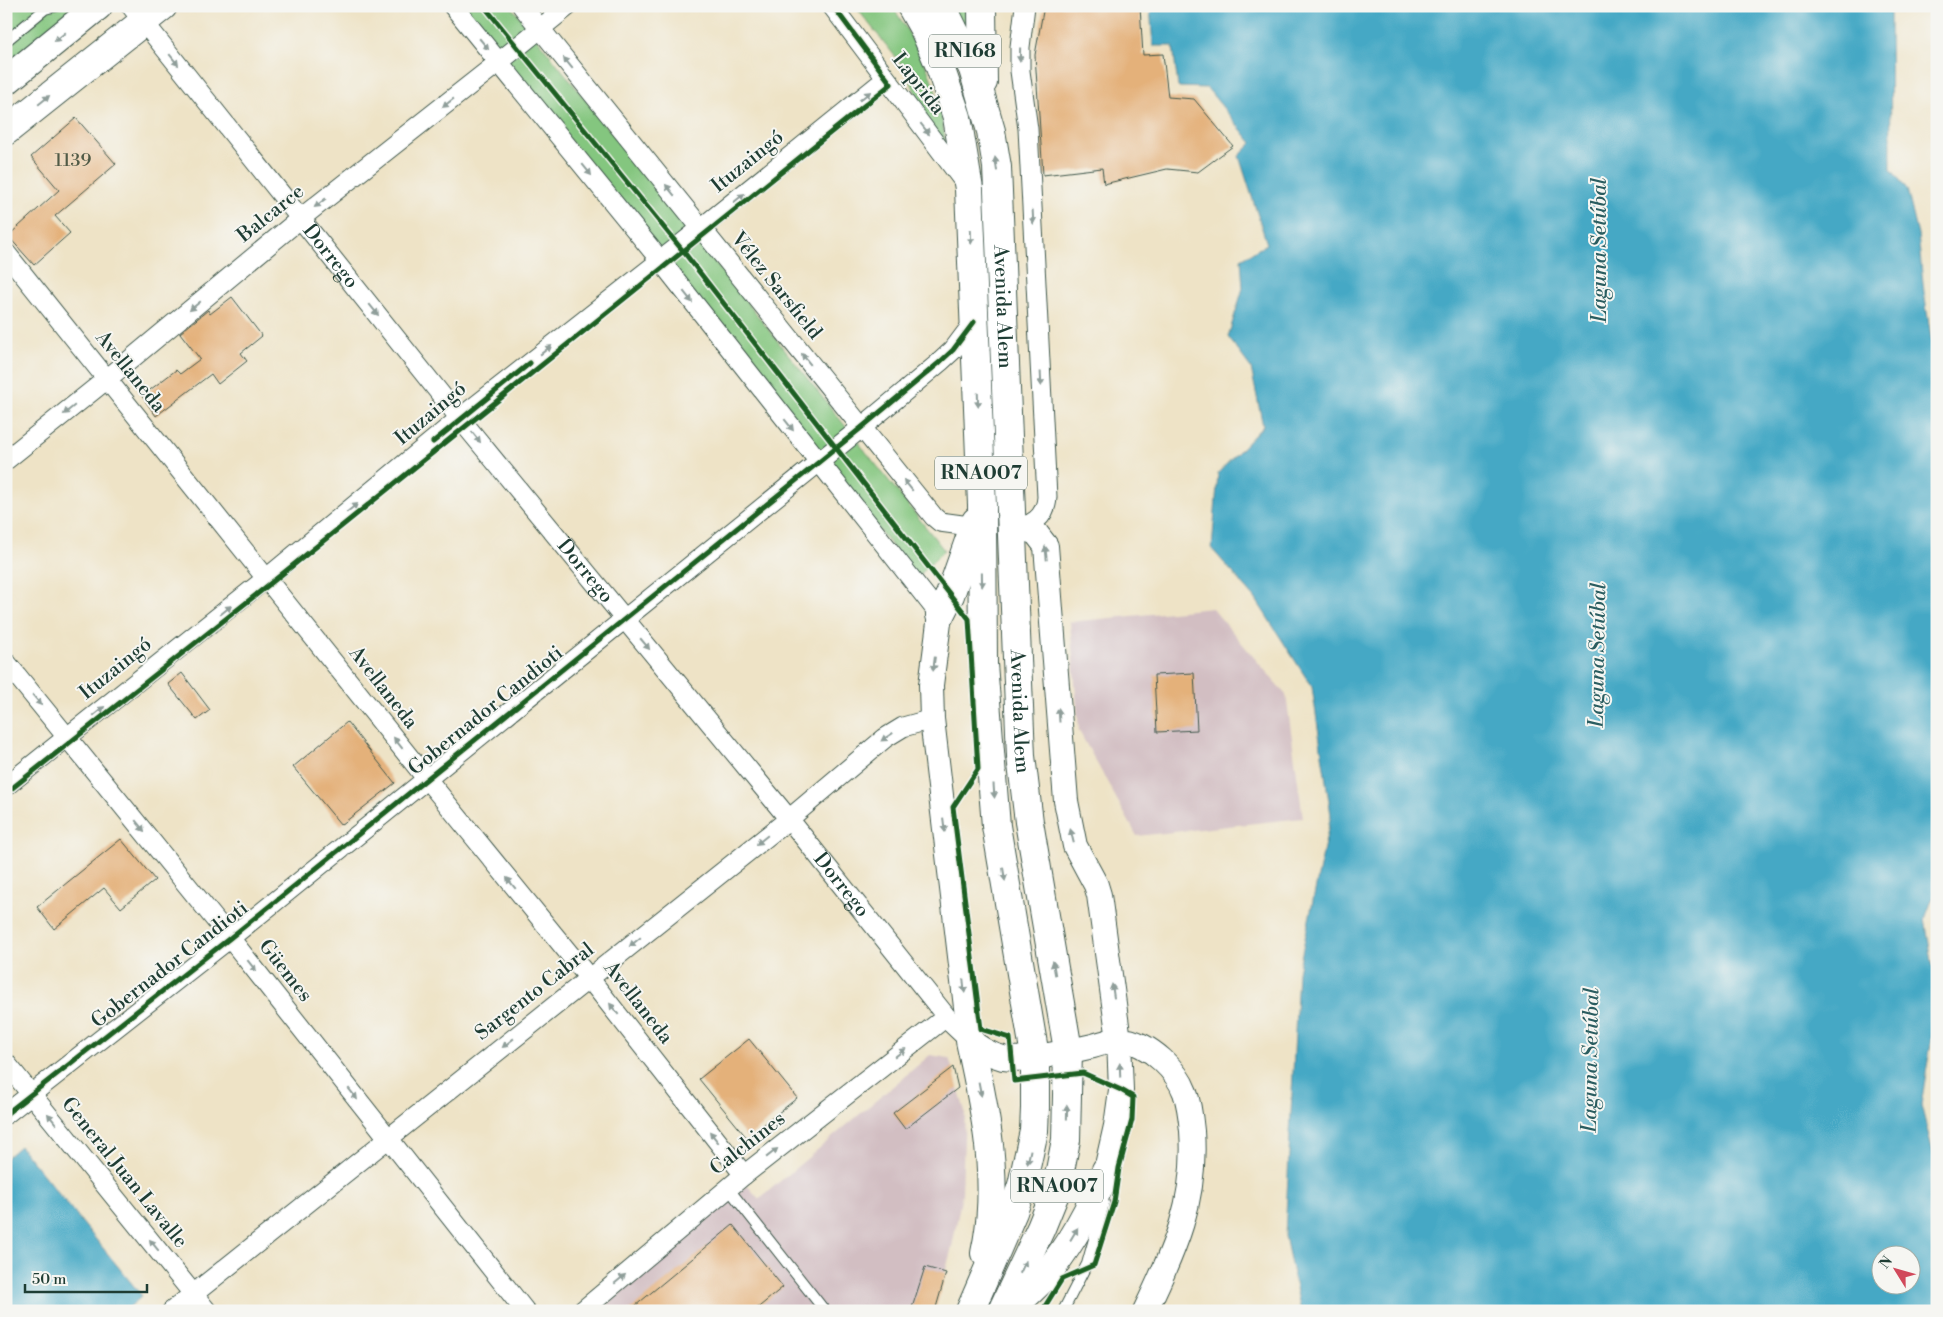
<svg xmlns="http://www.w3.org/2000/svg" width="1943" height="1317" viewBox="0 0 1943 1317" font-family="'Libre Bodoni',serif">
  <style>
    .industrial { fill: #d2bec2 }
    .green { fill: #84c67f; stroke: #52825a }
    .water { fill: #45a8c5; stroke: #32727c; fill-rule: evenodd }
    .building { fill: #e4b17a }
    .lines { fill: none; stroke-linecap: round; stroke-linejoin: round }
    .service-casing { stroke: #3e564a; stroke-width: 12 }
    .minor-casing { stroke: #3e564a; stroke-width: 21 }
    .tertiary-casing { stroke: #3e564a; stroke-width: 26 }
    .primary-casing { stroke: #3e564a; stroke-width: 30 }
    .trunk-casing { stroke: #3e564a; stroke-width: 30 }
    .service { stroke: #fff; stroke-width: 10 }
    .minor { stroke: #fff; stroke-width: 19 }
    .tertiary { stroke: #fff; stroke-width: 24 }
    .primary { stroke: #fff; stroke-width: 28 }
    .trunk { stroke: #fff; stroke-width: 28 }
    .cycleway-casing { stroke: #f6f6f2; stroke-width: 8 }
    .cycleway { stroke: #1b5e20; stroke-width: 5 }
    .oneway { fill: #8f9e9a }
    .labels { text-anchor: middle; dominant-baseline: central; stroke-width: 4; stroke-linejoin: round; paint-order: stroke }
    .number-label { font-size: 18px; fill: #505a46 }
    .shield { fill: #f6f6f2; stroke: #60746d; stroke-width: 1 }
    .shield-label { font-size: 19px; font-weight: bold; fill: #1f3d34 }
    .street-label { font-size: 20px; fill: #1f3d34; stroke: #f6f6f2 }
    .water-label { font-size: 21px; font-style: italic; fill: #2a5d60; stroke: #f6f6f2 }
  </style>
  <rect width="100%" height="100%" fill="#f6f6f2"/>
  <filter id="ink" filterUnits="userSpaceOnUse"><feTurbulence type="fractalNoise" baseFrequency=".02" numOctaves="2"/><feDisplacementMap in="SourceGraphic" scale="10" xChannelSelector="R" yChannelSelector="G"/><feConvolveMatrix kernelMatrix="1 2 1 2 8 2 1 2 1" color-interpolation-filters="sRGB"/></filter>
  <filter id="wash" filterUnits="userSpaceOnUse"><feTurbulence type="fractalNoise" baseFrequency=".0096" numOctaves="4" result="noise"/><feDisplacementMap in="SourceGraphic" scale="20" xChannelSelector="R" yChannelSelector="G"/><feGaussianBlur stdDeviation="1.12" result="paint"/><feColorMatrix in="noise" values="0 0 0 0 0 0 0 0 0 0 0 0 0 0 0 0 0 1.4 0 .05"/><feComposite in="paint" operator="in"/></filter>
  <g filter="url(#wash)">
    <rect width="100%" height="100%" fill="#eee3c6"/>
    <path class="industrial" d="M1212 608 1286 695 1303 818 1137 836 1079 731 1070 622Z
      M930 1055 949 1058 965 1111 962 1194 952 1247 935 1311H599L747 1185 759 1199Z"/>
    <path class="green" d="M6 6H78L6 66Z
      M463 6H511L944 550 917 578Z
      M855 6H892C912 36 931 69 939 104 942 117 944 132 946 146L928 124 906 70Z
      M948 6H973L972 45Z"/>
    <path class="water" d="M1150 6H1890L1891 169 1907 189 1918 235 1924 292 1937 376V886L1925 919 1937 992V1004L1921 1105 1937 1168V1311H1301L1285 1236 1298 972 1331 815 1312 687 1255 598 1212 549 1218 473 1263 426 1251 368 1228 337 1243 288 1241 259 1267 244 1239 156 1252 143 1207 88 1178 87 1173 46H1153ZM1880 1254H1910V1284H1880Z
      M20 1146 142 1296 125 1311H6V1158Z"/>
    <g id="blocks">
      <path class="building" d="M1044 6H1140L1143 55 1163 54 1168 97 1194 99 1233 146 1198 172 1167 169 1104 184 1102 168 1043 175 1035 55Z
        M76 118 116 164 55 216 70 233 34 265 8 236 59 190 31 157Z
        M232 297 262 336 241 353 247 361 218 384 211 374 156 416 142 396 176 370 180 374 200 359 180 333 208 310 210 314Z
        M182 673 210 710 197 720 168 684Z
        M1194 673 1197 730 1157 732 1154 675Z
        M347 722 395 783 341 825 293 767Z
        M121 839 155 880 121 908 104 888 54 929 37 907Z
        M749 1039 797 1098 747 1138 699 1079Z
        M953 1067 958 1088 905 1129 893 1113Z
        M733 1225 783 1287 754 1311H629Z
        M925 1267 946 1273 935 1311H911Z"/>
    </g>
  </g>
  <g filter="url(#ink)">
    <use href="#blocks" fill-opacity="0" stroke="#3e564a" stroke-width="1"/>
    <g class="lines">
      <defs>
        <path id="service" d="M6 41 45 9 57 6
          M728 1188 825 1311
          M1063 1311 1087 1264 1104 1203"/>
        <g id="minor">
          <path id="s1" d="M131 6 466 426 789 819 953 1025 970 1041"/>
          <path d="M453 6 660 260 940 615"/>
          <path d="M522 6 934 517 940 522 984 528"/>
          <path d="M832 6 965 183"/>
          <path d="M6 253 426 778 589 978 744 1175"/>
          <path d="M6 460 107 379 301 218 499 62 568 6"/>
          <path d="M1012 527C1031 528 1046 517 1047 497L1028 129 1020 71V47L1025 6"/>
          <path d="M6 662 230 938 525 1311"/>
          <path d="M6 786 267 578 460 418 679 246 886 79"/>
          <path d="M6 1063 207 1311"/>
          <path d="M6 1114 230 938 861 428 940 362 953 350 974 322"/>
          <path d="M172 1311 789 819 885 738 903 727 932 719"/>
          <path d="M582 1311 744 1175 946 1017"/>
        </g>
        <path id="tertiary" d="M1021 527 1036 533 1046 546 1066 801 1075 846 1096 885 1099 895 1119 1040 1121 1090 1116 1126 1106 1170
          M940 615 931 685 932 719 970 1041C980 1048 990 1055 1003 1058 1024 1062 1071 1051 1093 1046 1101 1044 1110 1040 1118 1040 1134 1039 1151 1050 1162 1060 1186 1082 1189 1100 1192 1131 1197 1200 1175 1249 1145 1311"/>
        <path id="primary" d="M6 81 98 6
          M6 131 163 6"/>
        <g id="trunk">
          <path d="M911 6 924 29 939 64 957 117 969 189 982 505 983 664 996 826 1035 1056V1108L1034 1131 1022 1185 1013 1212 970 1311"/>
          <path id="s2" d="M942 6 973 69 991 131 997 167 1021 756 1029 822 1068 1050 1066 1140 1056 1191 1041 1228 1002 1311"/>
          <path d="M982 6 983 82"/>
          <path d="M940 615 950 595 976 521"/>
          <path d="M970 1041C985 1109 1001 1183 985 1253"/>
          <path d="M1009 1311C1021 1299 1034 1288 1045 1276 1071 1244 1091 1208 1106 1170"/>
        </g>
      </defs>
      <use href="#service" class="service-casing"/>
      <use href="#minor" class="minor-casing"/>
      <use href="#tertiary" class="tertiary-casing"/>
      <use href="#primary" class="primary-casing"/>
      <use href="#trunk" class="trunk-casing"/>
      <use href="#service" class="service"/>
      <use href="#minor" class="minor"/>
      <use href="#tertiary" class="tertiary"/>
      <use href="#primary" class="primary"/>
      <use href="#trunk" class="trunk"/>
      <defs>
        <path id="cycleway" d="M484 6 683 251 969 619 978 769 953 807 981 1029 1010 1038 1014 1081 1083 1073 1121 1090 1133 1097 1132 1120 1119 1168 1114 1202 1094 1265 1062 1279 1042 1311
          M433 442 530 363
          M6 793 271 583 891 84 833 6
          M6 1114 230 938 861 428 940 362 953 350 974 322"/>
      </defs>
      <use href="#cycleway" class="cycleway-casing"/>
      <use href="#cycleway" class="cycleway"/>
    </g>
    <defs><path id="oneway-solid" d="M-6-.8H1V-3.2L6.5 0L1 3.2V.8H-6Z" transform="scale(1.25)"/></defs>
    <g class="oneway">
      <use href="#oneway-solid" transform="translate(60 37) rotate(141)"/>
      <use href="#oneway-solid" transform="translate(484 44) rotate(50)"/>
      <use href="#oneway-solid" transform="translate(1020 55) rotate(91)"/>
      <use href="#oneway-solid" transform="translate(174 60) rotate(51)"/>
      <use href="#oneway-solid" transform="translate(568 63) rotate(-129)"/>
      <use href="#oneway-solid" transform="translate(865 96) rotate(-39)"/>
      <use href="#oneway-solid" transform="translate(44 100) rotate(-39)"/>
      <use href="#oneway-solid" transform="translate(448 103) rotate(142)"/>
      <use href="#oneway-solid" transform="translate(925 129) rotate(52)"/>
      <use href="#oneway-solid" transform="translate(996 164) rotate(-98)"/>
      <use href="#oneway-solid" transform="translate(587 170) rotate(51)"/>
      <use href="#oneway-solid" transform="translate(670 190) rotate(-129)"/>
      <use href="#oneway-solid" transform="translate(739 198) rotate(-39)"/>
      <use href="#oneway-solid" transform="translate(320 203) rotate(142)"/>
      <use href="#oneway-solid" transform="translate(1033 217) rotate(87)"/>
      <use href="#oneway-solid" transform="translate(971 237) rotate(88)"/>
      <use href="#oneway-solid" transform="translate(688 297) rotate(52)"/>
      <use href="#oneway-solid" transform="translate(195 306) rotate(140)"/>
      <use href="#oneway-solid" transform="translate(374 310) rotate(51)"/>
      <use href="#oneway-solid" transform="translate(546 350) rotate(-38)"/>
      <use href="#oneway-solid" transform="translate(806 359) rotate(-129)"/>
      <use href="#oneway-solid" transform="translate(1041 379) rotate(87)"/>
      <use href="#oneway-solid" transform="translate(978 400) rotate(88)"/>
      <use href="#oneway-solid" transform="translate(69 410) rotate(141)"/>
      <use href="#oneway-solid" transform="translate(789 425) rotate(52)"/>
      <use href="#oneway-solid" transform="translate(476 437) rotate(51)"/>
      <use href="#oneway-solid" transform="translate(908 485) rotate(-129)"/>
      <use href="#oneway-solid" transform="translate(352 508) rotate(-39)"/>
      <use href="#oneway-solid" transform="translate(1046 553) rotate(-96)"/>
      <use href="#oneway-solid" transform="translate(982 580) rotate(89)"/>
      <use href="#oneway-solid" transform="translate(226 610) rotate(-39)"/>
      <use href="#oneway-solid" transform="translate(645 644) rotate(50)"/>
      <use href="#oneway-solid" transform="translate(934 664) rotate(97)"/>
      <use href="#oneway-solid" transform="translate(37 700) rotate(50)"/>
      <use href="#oneway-solid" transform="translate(99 711) rotate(-39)"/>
      <use href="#oneway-solid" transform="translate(1059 715) rotate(-94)"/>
      <use href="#oneway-solid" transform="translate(887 737) rotate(146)"/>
      <use href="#oneway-solid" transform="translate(398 743) rotate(-128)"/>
      <use href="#oneway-solid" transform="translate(994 791) rotate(86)"/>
      <use href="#oneway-solid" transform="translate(944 825) rotate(83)"/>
      <use href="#oneway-solid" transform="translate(140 826) rotate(51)"/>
      <use href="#oneway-solid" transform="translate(1072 836) rotate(-104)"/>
      <use href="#oneway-solid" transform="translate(762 840) rotate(141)"/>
      <use href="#oneway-solid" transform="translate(1004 874) rotate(81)"/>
      <use href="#oneway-solid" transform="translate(511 883) rotate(-129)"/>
      <use href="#oneway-solid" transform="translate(635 942) rotate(141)"/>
      <use href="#oneway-solid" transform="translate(252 966) rotate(52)"/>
      <use href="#oneway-solid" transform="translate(1054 968) rotate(-100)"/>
      <use href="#oneway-solid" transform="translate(964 986) rotate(84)"/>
      <use href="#oneway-solid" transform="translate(1113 991) rotate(-98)"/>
      <use href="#oneway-solid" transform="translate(614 1009) rotate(-128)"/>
      <use href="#oneway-solid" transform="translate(508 1043) rotate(142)"/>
      <use href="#oneway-solid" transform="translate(900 1053) rotate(-38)"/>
      <use href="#oneway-solid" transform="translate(1120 1070) rotate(-92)"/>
      <use href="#oneway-solid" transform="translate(980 1089) rotate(79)"/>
      <use href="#oneway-solid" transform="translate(353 1094) rotate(52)"/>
      <use href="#oneway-solid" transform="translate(1067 1112) rotate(-89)"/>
      <use href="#oneway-solid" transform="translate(52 1119) rotate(-129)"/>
      <use href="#oneway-solid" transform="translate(714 1137) rotate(-128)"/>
      <use href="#oneway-solid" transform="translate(772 1153) rotate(-38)"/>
      <use href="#oneway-solid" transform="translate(1029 1157) rotate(102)"/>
      <use href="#oneway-solid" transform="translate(1074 1234) rotate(-59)"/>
      <use href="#oneway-solid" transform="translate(154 1245) rotate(-129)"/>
      <use href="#oneway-solid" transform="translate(1023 1267) rotate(-65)"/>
      <use href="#oneway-solid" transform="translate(620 1279) rotate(-40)"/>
    </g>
  </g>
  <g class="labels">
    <g class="number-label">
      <text x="73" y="160">1139</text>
    </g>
    <g class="shield">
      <rect x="929" y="34.5" width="72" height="33" rx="4"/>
      <rect x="935" y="456.5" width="92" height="33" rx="4"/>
      <rect x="1011" y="1169.5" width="92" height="33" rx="4"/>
    </g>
    <g class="shield-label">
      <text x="965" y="51">RN168</text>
      <text x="981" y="473">RNA007</text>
      <text x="1057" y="1186">RNA007</text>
    </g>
    <g class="street-label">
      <text transform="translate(918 84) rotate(52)">Laprida</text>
      <text transform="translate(748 162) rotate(-39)">Ituzaingó</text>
      <text transform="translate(271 214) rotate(-39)">Balcarce</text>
      <text stroke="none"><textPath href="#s1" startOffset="320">Dorrego</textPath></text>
      <text transform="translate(776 286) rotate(51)">Vélez Sarsfield</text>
      <text stroke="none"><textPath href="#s2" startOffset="311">Avenida Alem</textPath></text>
      <text transform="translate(130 372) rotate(51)">Avellaneda</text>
      <text transform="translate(431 414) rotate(-40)">Ituzaingó</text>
      <text stroke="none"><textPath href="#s1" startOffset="725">Dorrego</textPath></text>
      <text transform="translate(116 669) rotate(-39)">Ituzaingó</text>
      <text transform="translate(383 688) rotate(52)">Avellaneda</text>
      <text transform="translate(486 711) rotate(-39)">Gobernador Candioti</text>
      <text stroke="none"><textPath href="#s2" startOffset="716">Avenida Alem</textPath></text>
      <text stroke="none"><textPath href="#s1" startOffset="1130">Dorrego</textPath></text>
      <text transform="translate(170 965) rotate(-38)">Gobernador Candioti</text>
      <text transform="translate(285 971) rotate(52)">Güemes</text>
      <text transform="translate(535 992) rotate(-38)">Sargento Cabral</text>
      <text transform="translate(638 1003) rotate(52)">Avellaneda</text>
      <text transform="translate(748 1144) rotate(-38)">Calchines</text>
      <text transform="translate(124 1173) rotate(51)">General Juan Lavalle</text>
    </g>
    <g class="water-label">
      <text transform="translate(1600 250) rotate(-90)">Laguna Setúbal</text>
      <text transform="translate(1598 655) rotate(-89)">Laguna Setúbal</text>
      <text transform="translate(1591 1060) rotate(-89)">Laguna Setúbal</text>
    </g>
  </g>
  <rect width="1943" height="1317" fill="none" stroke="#f6f6f2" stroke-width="25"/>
  <g transform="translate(1896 1270) rotate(307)"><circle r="24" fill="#f6f6f2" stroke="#a0aca6"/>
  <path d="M0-4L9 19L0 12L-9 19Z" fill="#d1495b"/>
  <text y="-8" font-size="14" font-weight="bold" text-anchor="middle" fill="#1f3d34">N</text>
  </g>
  <path d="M25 1284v8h122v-8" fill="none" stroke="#1f3d34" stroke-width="2.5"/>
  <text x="32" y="1284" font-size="15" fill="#1f3d34" stroke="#f6f6f2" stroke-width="4" paint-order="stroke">50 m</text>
</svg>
